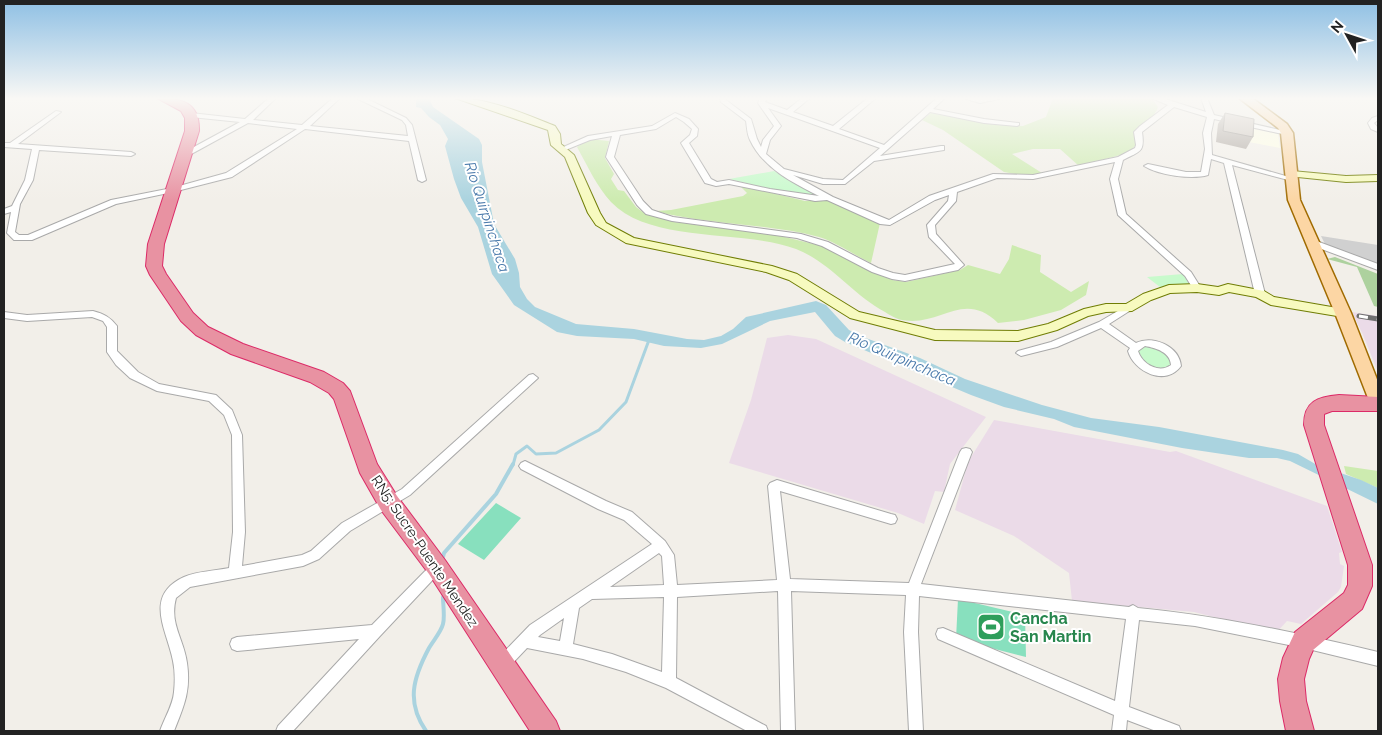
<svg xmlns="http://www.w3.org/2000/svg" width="1382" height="735" viewBox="0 0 1382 735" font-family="Raleway,sans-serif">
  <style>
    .industrial { fill: #ebdbe8 }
    .education { fill: #ffffe5 }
    .religious { fill: #d0d0d0 }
    .grass { fill: #cdebb0 }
    .forest { fill: #add19e }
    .park { fill: #c8facc }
    .pitch { fill: #88e0be }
    .water { fill: #aad3df }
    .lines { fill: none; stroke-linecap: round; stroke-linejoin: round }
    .stream-far1 { stroke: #aad3df; stroke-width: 3 }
    .stream { stroke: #aad3df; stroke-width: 4 }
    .street-casing { stroke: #a9a9a9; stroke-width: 2 }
    .secondary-casing { stroke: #707d05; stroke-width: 2 }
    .primary-casing { stroke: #a06b00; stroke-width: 3 }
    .highway-casing { stroke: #dc2a67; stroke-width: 2 }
    .street { fill: #fff; fill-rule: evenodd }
    .secondary { fill: #f7fabf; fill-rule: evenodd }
    .primary { fill: #fcd6a4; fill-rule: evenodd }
    .highway { fill: #e892a2; fill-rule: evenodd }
    .rail-casing { stroke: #707070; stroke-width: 5 }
    .rail { stroke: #fff; stroke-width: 3; stroke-dasharray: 9; stroke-linecap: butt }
    .wall { fill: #aba49e }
    .building { fill: #c7bfb8; stroke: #8b8681 }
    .labels { text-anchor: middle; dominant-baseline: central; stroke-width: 4; stroke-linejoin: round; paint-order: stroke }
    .street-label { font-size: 14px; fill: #222; stroke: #fff }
    .water-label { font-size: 15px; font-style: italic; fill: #4a7aab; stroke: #fff }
    .near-leisure-label { font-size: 16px; font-weight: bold; fill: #27864d; stroke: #fff; text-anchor: start }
  </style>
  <rect width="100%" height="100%" fill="#f2efe9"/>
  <path class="industrial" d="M1352 312 1378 316V372L1363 335Z
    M788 335 816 339 986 417 950 464 944 492 935 491 924 524 898 513 729 463 751 400 767 338Z
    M994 420 1170 452 1176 451 1327 506 1342 552 1339 553 1340 564 1344 566 1341 587 1338 592 1301 624 1287 621 1276 633 1194 612 1072 601 1069 573 1014 536 955 510 968 462Z"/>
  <path class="education" d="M1248 128 1278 134 1280 148 1249 142Z"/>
  <path class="religious" d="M1321 236 1378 245V264L1325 244Z"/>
  <path class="grass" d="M1053 98H1149L1153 100 1158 107C1150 129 1134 116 1135 146L1128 153 1079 166 1060 149H1033L1012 154 1042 173 1027 176 1004 172 943 130 922 120 931 113 996 125 1023 126 1046 117Z
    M589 139 609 141 605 158 614 174 611 179 618 190 624 191 636 207 644 213 674 222 768 233 822 246 892 280 906 282 960 270 968 265 1000 274 1009 259 1012 245 1041 255 1040 272 1071 292 1089 281 1086 295 1061 310 1024 320 998 323C963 289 939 328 902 320 896 319 890 315 885 312 853 295 830 262 796 249 744 229 651 244 611 202 597 187 587 165 577 147Z
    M739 185 805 201 828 200 880 223 871 263C854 255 836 242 819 237 765 223 708 225 655 211L671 210 743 196 747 193Z
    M1344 466 1378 471V488L1346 474Z"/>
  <path class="forest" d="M1335 257 1378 274V307L1374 306 1357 267 1327 259Z"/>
  <path class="park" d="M774 171 817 195 802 196 729 179Z
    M1183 274 1189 284 1160 287 1147 277Z
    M1147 346 1159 348 1172 359 1171 366C1155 377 1145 363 1137 351L1142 347Z"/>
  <path class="pitch" d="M496 503 521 518 484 560 458 544Z
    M958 599 1025 615 1026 657 956 639Z"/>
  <path class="water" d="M418 98H429L433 107 479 139 482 145V162L494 224 515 259 519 273 520 287 527 299 535 307 576 324 634 329 687 339 704 340 721 336 733 329 746 317 816 301 826 305 849 330 863 337 920 358 965 379 1042 405 1091 418 1159 427 1283 450 1298 454 1317 465 1361 480 1378 488V504L1290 461 1277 458H1249L1182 448 1074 427 1054 419 1004 407 971 395 845 342 835 336 815 312 770 321 722 344 701 348 664 346 634 339 577 336 557 332 514 305 492 274 478 227 461 198 454 179 445 146 448 139 440 125 429 117 421 108 416 107V100Z"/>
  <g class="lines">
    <path class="stream-far1" d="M513 465 516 454 527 446 536 454 556 453 599 430 626 402 649 340"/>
    <path class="stream" d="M443 557 444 553 496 494 513 464
      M426 731C406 702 413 678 429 648 433 641 441 632 443 624 445 617 443 605 443 597"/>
    <defs>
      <path id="street" d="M269 98H276L253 120 302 125 333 98H340L310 126 408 136 406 125 402 120 356 98H365L406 118 412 125 426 180 422 182 418 180 409 141 305 129 232 177 173 192 116 204 32 240H14L7 233 11 212 4 214V209L12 206 25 180 32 149 4 147V143H10L56 111 61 112 18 144 131 152 135 154 131 156 39 150 33 180 20 204 15 232 19 235H28L111 200 172 188 226 173 297 129 248 123 184 158 180 156 181 154 240 122 191 117 188 115 191 113 245 119Z
        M720 98H726V100L751 119 757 139 761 147 763 140 774 126 758 103 760 98H767L765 102 787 110 802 98H810L793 112 833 126 868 98H876L839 129 884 145 937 98H945L933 109 984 119 1019 123V125L1017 126 984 123 930 112 880 156 941 146H944V150L874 161 845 184H823L793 175 833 197 889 220 929 196 993 174 1033 175 1118 157 1135 148 1136 145 1134 132 1140 126 1168 105 1151 98H1162L1206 112 1201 98H1207L1214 115 1289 132 1291 133 1287 135 1214 119 1211 133 1212 155 1296 179 1292 181 1232 165 1265 294 1260 297 1255 294 1224 163 1211 159 1208 175C1192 180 1158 175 1144 166L1148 164 1186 172H1201L1205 149 1203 133 1207 117 1174 107 1142 132C1145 153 1140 151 1123 160L1118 179 1126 214 1191 272 1201 288 1197 291 1194 290 1185 276 1118 215 1110 179 1115 162 1033 179 997 178 957 192 956 201 935 225 936 234 964 265 958 270 905 281 892 279 872 272 822 246 797 238 672 221 646 214 637 205 606 157 612 136 590 140 563 151 559 149 588 136 652 126 675 113 689 119 698 129 697 136 689 143 711 179 717 182 729 180 770 189 819 196C793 183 763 168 750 140 747 134 747 127 746 121L721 102ZM768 108 880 148 843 180 823 179 784 169 766 154 770 140 781 126ZM676 117 684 122 692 129 690 135 681 143 705 183 716 186 729 184 815 201 827 200 880 224 890 225 935 200 949 195 948 201 927 225 929 237 955 264 905 275 893 273 878 268 828 242 801 234 673 217 652 210 643 201 614 157 620 135 656 129Z
        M963 98H1003L980 103Z
        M1378 116V120L1374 123 1378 128V132L1371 129 1368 123 1372 118Z
        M1311 239 1378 264V270L1308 244V240Z
        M1128 305 1133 308 1131 310 1109 324 1136 343C1153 335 1179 346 1181 366 1166 387 1134 372 1128 351L1130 348 1101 328 1057 347 1021 356 1016 353 1018 351 1051 342 1099 322ZM1145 346C1156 348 1170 352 1171 365 1159 374 1142 364 1138 351Z
        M93 311C104 314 110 317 117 326V351L138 372 159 384 216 395 232 410 242 435 245 532 242 566 302 555 311 551 342 523 402 489 529 375 533 374 538 378 410 495 350 531 319 559 303 566 190 587 176 598C169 624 184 639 187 663 191 691 184 706 174 731H160C164 719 173 705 174 692 175 683 175 670 173 661 167 630 143 596 184 577 197 571 215 571 229 568L233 532 232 435 224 415 209 401 157 391 130 378 116 365 107 352V327L103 321 92 317 27 321 4 318V312L27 315Z
        M966 448 970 449 972 452 921 584 1129 607 1133 605 1138 608C1220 616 1298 633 1378 652V666L1304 648 1195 626 1139 620 1129 707 1179 726 1181 731H1156L1127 720 1126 731H1112L1114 715 938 639 936 634 938 629 943 628 1115 701 1126 619 919 596 918 632 923 731H909L904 632 906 595 791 591 795 731H781L778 591 677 597 676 678 766 726 768 731H747L666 688 626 672 583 659 527 648 507 669 502 671 497 669 495 664 497 659 530 625 652 544 624 520 598 509 521 469 519 466 521 463 525 461 529 463 606 501 632 512 665 541 674 555 677 585 777 580 768 486 770 483 777 480 891 514 895 515 897 519 895 523 891 524 780 491 790 579 909 583 960 452 962 449ZM659 553 662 556 664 585 610 587ZM664 597 662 672 612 654 573 644 579 608 592 599ZM564 618 560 641 538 637 540 635Z
        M437 561 441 563 443 567 441 571 380 636 293 731H276L278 726 359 639 237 651 232 649 230 644 232 639 237 637 372 625 433 563Z"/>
      <path id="secondary" d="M455 98C489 98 524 114 555 126L560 134 561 144 574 155 600 213 606 223 634 238 772 266 797 274 859 312 935 330 1018 331 1048 324 1084 309 1106 304H1126L1143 294 1169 285 1197 284 1218 287 1228 284 1264 291 1274 297 1343 309 1349 313 1343 317 1271 305 1256 297 1229 292 1219 295 1197 292 1170 293 1151 300 1132 311 1106 312 1088 316 1057 330 1018 341 935 340 850 318 789 280 766 272 626 243 596 225 588 213 565 157 551 145 548 130Z
        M1292 171 1346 176 1378 175V181L1346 182 1288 176 1287 174 1288 172Z"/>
      <path id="primary" d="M1239 98H1252L1287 124 1293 133 1300 200 1351 313 1378 382V409L1372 408 1370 403 1335 313 1288 200 1281 133 1278 128Z"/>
      <path id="highway" d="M157 98C181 98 200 102 199 131L164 244 162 266 166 274 193 313 208 327 243 344 324 372 343 383 350 391 377 464 397 496 445 560 556 721 560 731H530L429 574 381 510 360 473 334 399 329 393 310 382 231 354 196 335 181 321 150 275 146 266 148 244 185 131V118L181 111Z
        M1339 395 1378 397V411H1332L1324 414V425L1372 565V586L1362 609 1313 650 1309 659 1304 679 1306 701 1314 731H1286L1280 701 1278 679 1283 658 1295 632 1344 593 1348 585V565L1304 425C1304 401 1318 397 1339 395Z"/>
    </defs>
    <use href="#street" class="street-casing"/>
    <use href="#secondary" class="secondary-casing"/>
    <use href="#primary" class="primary-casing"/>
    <use href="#highway" class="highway-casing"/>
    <use href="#street" class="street"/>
    <use href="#secondary" class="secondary"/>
    <use href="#primary" class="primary"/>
    <use href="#highway" class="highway"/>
    <defs>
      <path id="rail" d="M1359 316 1378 319"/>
    </defs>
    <use href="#rail" class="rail-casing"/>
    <use href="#rail" class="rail"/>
  </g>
  <path class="wall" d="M1225 113 1253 137 1246 149 1216 142 1218 124Z"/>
  <path class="building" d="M1225 113 1254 119 1253 137 1223 131Z"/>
  <linearGradient id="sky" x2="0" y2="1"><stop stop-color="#8fc0e4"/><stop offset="0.49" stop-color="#f9f8f5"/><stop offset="1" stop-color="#f9f8f5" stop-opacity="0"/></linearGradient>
  <rect width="1382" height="201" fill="url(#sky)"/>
  <defs>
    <symbol id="stadium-square" viewBox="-11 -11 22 22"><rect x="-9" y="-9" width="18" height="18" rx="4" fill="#2e9e5b" stroke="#fff"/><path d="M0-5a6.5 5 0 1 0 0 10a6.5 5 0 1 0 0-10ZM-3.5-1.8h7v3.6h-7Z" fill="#fff"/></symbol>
  </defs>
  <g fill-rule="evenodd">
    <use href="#stadium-square" x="975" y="611" width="32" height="32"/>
  </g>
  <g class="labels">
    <g class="street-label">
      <text transform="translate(425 551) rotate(56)">RN5: Sucre-Puente Mendez</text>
    </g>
    <g class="water-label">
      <text transform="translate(487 217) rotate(72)">Río Quirpinchaca</text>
      <text transform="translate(902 359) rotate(23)">Río Quirpinchaca</text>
    </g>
    <g class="near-leisure-label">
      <text x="1010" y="618">Cancha<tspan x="1010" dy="18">San Martin</tspan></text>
    </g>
  </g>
  <rect width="1382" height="735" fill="none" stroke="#222222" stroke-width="10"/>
  <g transform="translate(1347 35) rotate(310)" stroke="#ffffff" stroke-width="4" paint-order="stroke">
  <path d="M0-4L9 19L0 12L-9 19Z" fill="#222222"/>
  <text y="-8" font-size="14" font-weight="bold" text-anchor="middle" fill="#222222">N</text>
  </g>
</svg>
